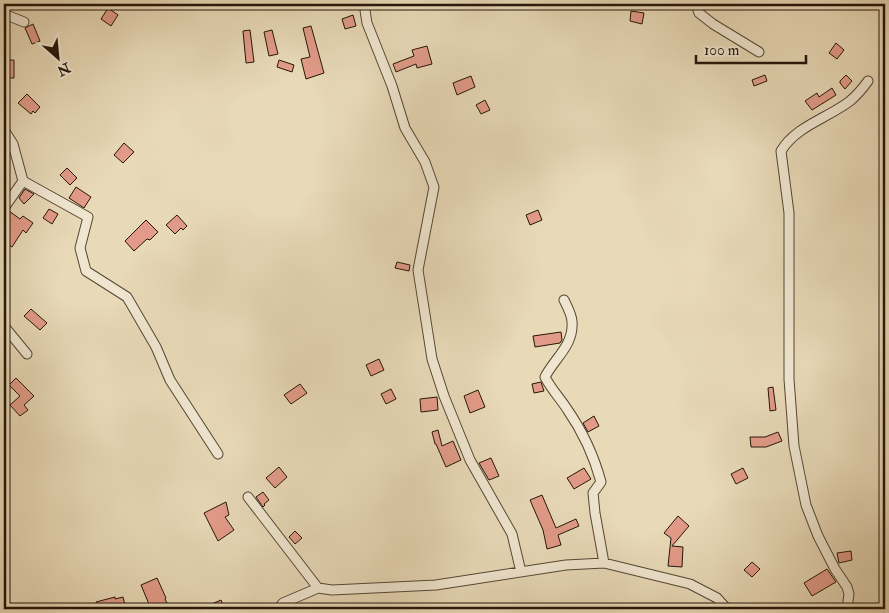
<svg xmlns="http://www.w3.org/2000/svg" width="889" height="613" viewBox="0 0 889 613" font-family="'IM FELL Double Pica',serif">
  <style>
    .building { fill: #e29b88; stroke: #241609 }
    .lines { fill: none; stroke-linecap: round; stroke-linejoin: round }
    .minor-casing { stroke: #554734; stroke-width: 11 }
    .minor { stroke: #f0e6d0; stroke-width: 9 }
  </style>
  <rect width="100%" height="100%" fill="#e8d9b7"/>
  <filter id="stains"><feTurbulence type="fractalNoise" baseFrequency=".004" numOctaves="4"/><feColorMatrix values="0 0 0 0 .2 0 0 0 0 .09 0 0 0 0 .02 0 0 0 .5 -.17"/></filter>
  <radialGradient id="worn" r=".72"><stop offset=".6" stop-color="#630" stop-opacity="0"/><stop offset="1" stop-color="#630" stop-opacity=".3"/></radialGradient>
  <path class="building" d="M108 8 118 15 111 26 101 19Z
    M631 11 644 13 642 24 630 21Z
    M353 15 356 26 345 29 342 19Z
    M33 24 40 41 32 44 25 28Z
    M311 26 324 73 306 79 301 59 310 57 303 28Z
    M250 30 254 62 246 63 243 31Z
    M272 30 278 54 269 56 264 32Z
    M836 43 844 50 837 59 829 53Z
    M427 46 432 64 417 68 416 64 396 72 393 64 414 56 412 50Z
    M4 60H14V78H4Z
    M279 60 294 65 292 72 277 67Z
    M765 75 767 81 754 86 752 80Z
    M846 75 852 81 845 89 840 83V81Z
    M471 76 475 87 457 95 453 83Z
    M832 88 836 95 812 110 805 101 817 93 819 97Z
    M27 94 40 107 35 113 33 111 31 114 18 103Z
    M485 100 490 110 481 114 476 105Z
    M124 143 134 152 123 163 114 155Z
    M67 168 77 178 70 185 60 175Z
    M76 187 91 197 84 208 69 198Z
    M25 189 34 194 24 204 19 198Z
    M49 209 58 214 52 224 43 218Z
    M538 210 542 220 530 225 526 215Z
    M9 211 20 219 23 216 33 223 26 233 23 230 12 247 4 242V217Z
    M177 215 187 226 183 230 181 228 175 234 166 225Z
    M146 220 158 232 150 240 147 239 134 251 125 241Z
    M397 262 410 265 409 271 395 268Z
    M31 309 47 323 40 330 24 316Z
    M561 332 562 340 560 343 535 347 533 336Z
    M379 359 384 370 371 376 366 365Z
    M16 378 34 396 24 405 28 410 20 416 10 405 20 396 9 385Z
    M541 382 544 391 534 393 532 384Z
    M300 384 307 393 291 404 284 395Z
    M773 387 776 410 770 411 768 388Z
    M391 389 396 399 386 404 381 394Z
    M478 390 485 407 470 413 464 396Z
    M437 397 438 410 421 412 420 399Z
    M594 416 599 426 588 432 583 423Z
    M438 430 442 446 453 441 461 460 446 467 436 444H435L432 432Z
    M778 432 782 441 766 447H751L750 437H765Z
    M491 458 499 476 489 480 479 463Z
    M279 467 287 477 275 488 266 478Z
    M584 468 591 479 574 489 567 478Z
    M743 468 748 478 736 484 731 474Z
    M263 492 269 500 264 504 265 505 263 507 256 497Z
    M542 495 556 528 576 519 579 526 558 535 561 545 547 549 543 530 530 500Z
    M226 502 229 515 225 517 234 530 218 541 204 513Z
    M678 516 689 526 672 546 683 547 682 567 668 566 671 538 664 533Z
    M295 531 302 538 295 544 289 537Z
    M851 551 852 560 839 563 837 553Z
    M752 562 760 569 752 577 744 570Z
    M827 569 836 582 812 596 804 583Z
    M157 578 166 598 165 599 167 603 151 609 141 585Z
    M115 597V599L123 597 126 609H98L96 602Z
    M221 600 225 609H200Z"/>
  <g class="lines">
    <defs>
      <path id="minor" d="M364 4 367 23 392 86 405 128 425 162 434 187 418 270 432 359 444 396 470 460 512 534 521 572
        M696 4 699 13 713 24 759 52
        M4 14 24 22
        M4 130 13 144 23 181 88 217 80 248 86 271 127 297 156 347 170 380 218 454
        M4 208 23 181
        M564 300C567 306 572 315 572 322 574 345 554 359 545 377 551 389 560 398 567 409 583 432 594 456 601 482L593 493 595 513 604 563
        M4 326 27 354
        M248 497 318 588
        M278 609 283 603 318 588 332 590 436 585 566 565 604 563 690 584 717 598 727 609
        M847 609 849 594 847 587 835 569 818 536 806 505 794 446 789 379V213L781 151C796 126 828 118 850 101 857 95 863 88 868 81"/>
    </defs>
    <use href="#minor" class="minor-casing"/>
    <use href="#minor" class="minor"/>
  </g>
  <rect width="889" height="613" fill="none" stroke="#e8d9b7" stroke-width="20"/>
  <rect x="5" y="5" width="879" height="603" fill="none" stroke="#241609" stroke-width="2.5"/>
  <rect x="10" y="10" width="869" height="593" fill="none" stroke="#241609"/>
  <g transform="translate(58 58) rotate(153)" stroke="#f0e6d0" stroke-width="4" paint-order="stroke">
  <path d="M0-4L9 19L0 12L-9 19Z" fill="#241609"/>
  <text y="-8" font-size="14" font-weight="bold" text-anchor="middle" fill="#241609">N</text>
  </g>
  <path d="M696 55v8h110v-8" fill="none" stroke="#241609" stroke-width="2.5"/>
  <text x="704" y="55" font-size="15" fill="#241609" stroke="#f0e6d0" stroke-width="4" paint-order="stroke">100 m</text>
  <rect width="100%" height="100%" filter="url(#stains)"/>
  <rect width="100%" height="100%" fill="url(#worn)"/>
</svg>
